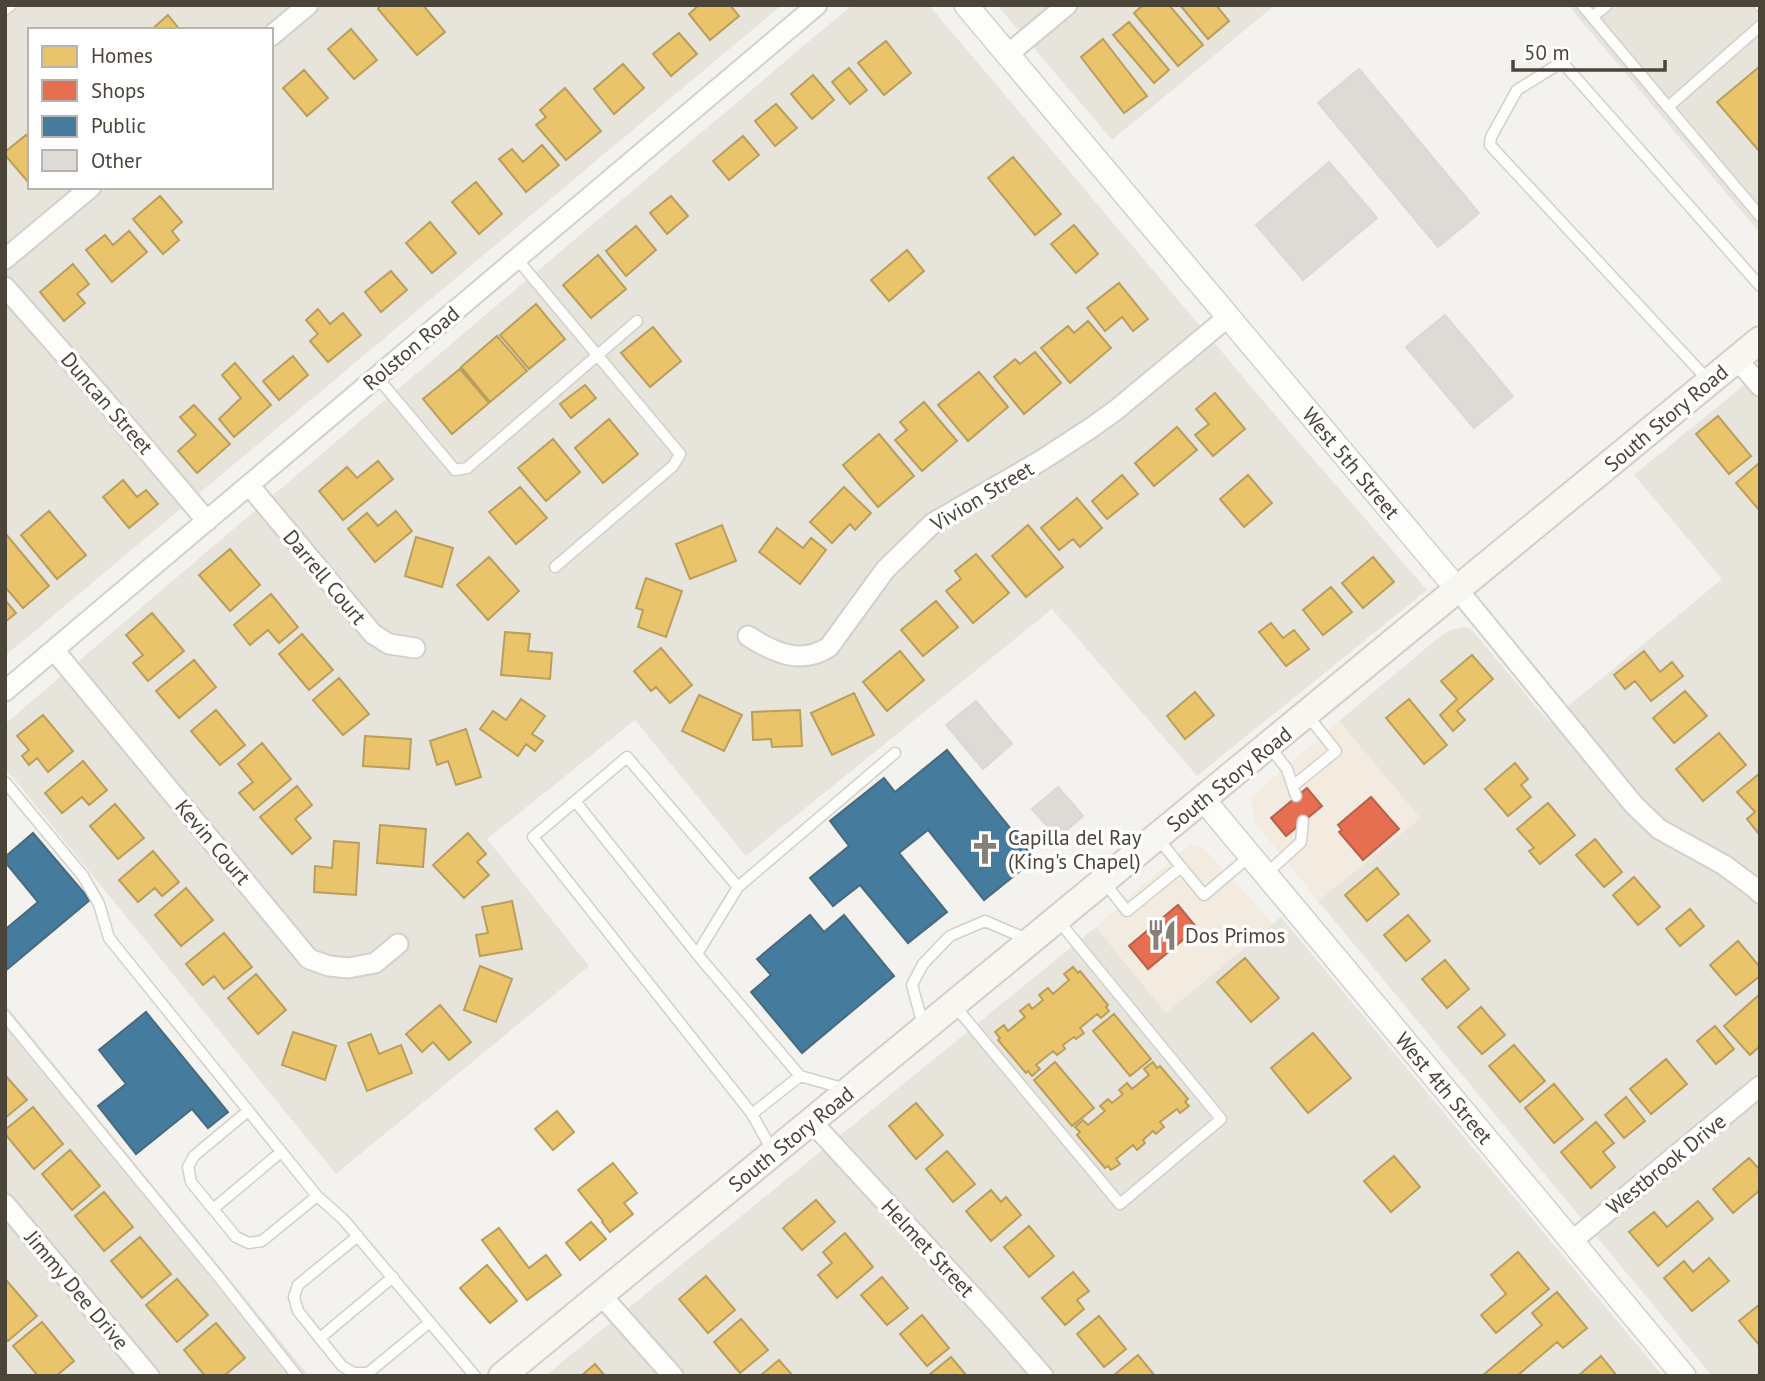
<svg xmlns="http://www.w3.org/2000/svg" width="1765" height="1381" viewBox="0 0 1765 1381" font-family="'PT Sans',sans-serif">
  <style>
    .residential { fill: #e7e4dc; fill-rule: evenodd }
    .commercial { fill: #f3ebdf }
    .homes { fill: #e9c46a; stroke: #ba9e5b; stroke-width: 2 }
    .shops { fill: #e76f51; stroke: #b8624a; stroke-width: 2 }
    .public { fill: #457b9d; stroke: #476a7f; stroke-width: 2 }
    .building { fill: #dedbd6; stroke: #dcd9d4; stroke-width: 2 }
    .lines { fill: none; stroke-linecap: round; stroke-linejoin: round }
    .service-casing { stroke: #d2d0cb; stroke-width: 13 }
    .minor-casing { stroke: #d2d0cb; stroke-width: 23 }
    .tertiary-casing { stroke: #d2d0cb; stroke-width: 26 }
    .secondary-casing { stroke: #d3cfc5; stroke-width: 30 }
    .service { stroke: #fdfdfc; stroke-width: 10 }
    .minor { stroke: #fdfdfc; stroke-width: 19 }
    .tertiary { stroke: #fdfdfc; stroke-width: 23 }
    .secondary { stroke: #f7f6f1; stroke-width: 26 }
    .labels { text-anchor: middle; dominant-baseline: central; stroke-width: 7; stroke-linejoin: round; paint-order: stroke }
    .street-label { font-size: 21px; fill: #4b4439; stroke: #fff }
    .poi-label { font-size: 21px; fill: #4b4439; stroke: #fff; text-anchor: start }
  </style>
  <rect width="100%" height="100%" fill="#f4f2ee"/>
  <path class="residential" d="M5 5H782L5 656ZM30 30H271V187H30Z
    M852 5H929L1282 423 1427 590 1197 776 1052 609 746 856 635 720 487 839 589 966 336 1174 5 768V724L373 410Z
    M997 5H1275L1112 140Z
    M1568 5H1760V233Z
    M1760 372V1376H1712L1318 901 1420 818 1339 721 1438 638 1450 630 1464 627 1471 629 1549 722 1722 579 1634 475Z
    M1281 917 1663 1376H545L1096 927 1166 1013Z
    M5 1004 309 1376H5Z"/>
  <path class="commercial" d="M1339 721 1420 818 1318 901 1255 823 1251 797Z
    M1190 844 1203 847 1273 923 1166 1013 1096 927Z"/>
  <path class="homes" d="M381 5H423L445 32 417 55 378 9Z
    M699 5H730L739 16 710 40 689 14Z
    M1143 5H1169L1203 45 1178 66 1134 13Z
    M1180 5H1216L1229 21 1208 39Z
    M168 15 180 30H151Z
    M1129 22 1169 70 1154 83 1113 35Z
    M351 29 377 60 354 79 328 49Z
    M679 33 697 54 671 76 653 54Z
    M1103 39 1147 96 1124 113 1081 57Z
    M886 41 911 73 884 95 858 63Z
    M623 64 644 88 614 114 594 89Z
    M1759 67 1760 69V152L1717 102Z
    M849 68 867 90 850 104 832 82Z
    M304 70 328 98 307 116 283 88Z
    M813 75 834 100 812 119 791 94Z
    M565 88 601 131 566 160 536 125 546 117 540 110Z
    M776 104 797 128 775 146 755 121Z
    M26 135 30 140V181L28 182 5 155V152Z
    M743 136 759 155 729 180 713 161Z
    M542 145 559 165 526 192 499 159 512 149 523 162Z
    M1013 157 1061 214 1035 235 988 178Z
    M476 182 502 214 479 234 452 202Z
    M160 196 182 222 172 231 179 240 163 254 133 219Z
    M671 196 688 216 667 234 650 213Z
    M430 222 456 253 432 273 406 243Z
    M1074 225 1098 254 1076 273 1051 244Z
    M636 226 656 250 626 276 606 251Z
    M129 231 147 252 112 282 86 250 105 235 113 245Z
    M907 250 924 271 889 301 871 280Z
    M598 255 626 289 591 318 563 285Z
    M73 264 89 284 77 294 85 303 64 321 40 292Z
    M391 271 407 290 381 312 365 292Z
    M1119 283 1148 319 1133 331 1122 317 1105 331 1087 308Z
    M536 304 565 339 529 369 500 335Z
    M318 309 330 324 343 313 361 335 328 362 310 341 318 334 306 320Z
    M1088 321 1111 348 1070 383 1041 348 1068 326 1074 333Z
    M653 327 681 361 650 387 621 353Z
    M497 336 527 371 490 402 461 367Z
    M1035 352 1061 383 1024 414 994 377 1015 359 1020 364Z
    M293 356 308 375 279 400 263 381Z
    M235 363 271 405 234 437 219 419 241 398 222 375Z
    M460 369 489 403 452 434 423 399Z
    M979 372 1008 407 968 441 938 405Z
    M585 385 596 398 571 418 560 404Z
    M1215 393 1245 429 1213 456 1195 435 1209 424 1196 409Z
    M924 402 957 441 922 471 895 440 907 430 900 422Z
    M194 405 230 444 197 473 178 451 196 435 180 417Z
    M1718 416 1751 456 1729 474 1696 434Z
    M609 419 638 454 603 483 575 448Z
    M1177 427 1197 450 1154 486 1135 463Z
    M879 434 914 476 878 507 843 465Z
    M553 439 580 472 546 501 518 468Z
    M378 461 393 479 343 520 319 491 347 467 357 478Z
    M1758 464 1760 466V511L1736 483Z
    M1122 475 1138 494 1107 519 1092 501Z
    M1248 475 1272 503 1244 527 1220 499Z
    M123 480 137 497 146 490 158 504 129 528 103 497Z
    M520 487 547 518 516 544 489 512Z
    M844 487 871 513 855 530 850 524 832 543 810 522Z
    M1077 498 1102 528 1080 547 1073 539 1059 550 1041 528Z
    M49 511 86 555 57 579 21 535Z
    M396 511 412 531 375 562 348 529 367 513 378 526Z
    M722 525 736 561 690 579 676 544Z
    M1028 525 1063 567 1026 597 992 556Z
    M777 528 803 548 811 538 826 550 800 584 759 552Z
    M5 533 49 586 23 608 5 587Z
    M416 537 453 548 442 587 405 576Z
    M230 549 260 585 230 611 199 575Z
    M976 554 1009 593 973 623 946 591 961 579 955 571Z
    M489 557 519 591 488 620 457 585Z
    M1373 557 1394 582 1363 608 1342 583Z
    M646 578 682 591 666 637 638 627 643 610 636 608Z
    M1331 587 1352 612 1323 635 1303 610Z
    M271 594 298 627 279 643 268 630 250 645 234 625Z
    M5 600 16 613 5 622Z
    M936 601 958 627 923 656 901 630Z
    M152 613 184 651 148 681 133 663 143 655 126 635Z
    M1271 623 1283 638 1294 630 1309 649 1286 666 1259 632Z
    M505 632 530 634 528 651 552 653 550 679 501 675Z
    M302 634 333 670 309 690 279 654Z
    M661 648 692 685 670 703 656 687 651 691 634 671Z
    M900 651 924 680 887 711 863 682Z
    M1644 651 1660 672 1672 662 1683 676 1651 701 1635 681 1625 689 1614 675Z
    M1472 655 1493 679 1457 711 1465 720 1453 731 1440 715 1457 699 1441 681Z
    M194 660 216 687 179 718 156 691Z
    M339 678 369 714 343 735 313 700Z
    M1685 691 1707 716 1674 743 1653 718Z
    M1195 692 1214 715 1185 739 1167 716Z
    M854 693 874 735 832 755 811 713Z
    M699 695 742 715 724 751 682 731Z
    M521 699 545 716 532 734 543 741 535 751 526 744 518 756 480 729 493 711 506 720Z
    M1409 699 1447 745 1424 764 1386 718Z
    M216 710 245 745 220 765 191 731Z
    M800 710 802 746 772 747 771 739 753 740 752 712Z
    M43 715 73 751 48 772 37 758 29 765 22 756 29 750 17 736Z
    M466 729 481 777 456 785 448 761 437 765 430 741Z
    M1719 733 1746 765 1703 801 1676 769Z
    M365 736 411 739 409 769 363 766Z
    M262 743 291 779 254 810 239 793 253 782 238 764Z
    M83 761 107 790 89 805 82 797 62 813 45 793Z
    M1515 763 1528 779 1521 785 1531 797 1508 816 1485 789Z
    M1760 773V831L1758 833 1747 819 1755 812 1737 792Z
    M297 786 312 805 295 819 311 838 292 854 260 817Z
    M1548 803 1575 835 1540 864 1529 851 1534 848 1517 829Z
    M115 804 144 838 118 859 90 826Z
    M380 825 426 829 423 867 377 863Z
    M468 833 486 854 477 862 489 875 464 898 433 865Z
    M1595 839 1622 872 1604 887 1576 855Z
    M334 841 359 843 356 895 314 892 315 866 332 868Z
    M153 851 179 882 162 896 155 888 138 902 119 880Z
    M1377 868 1399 894 1367 921 1345 895Z
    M1634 877 1660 907 1638 925 1613 895Z
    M186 888 213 920 181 946 155 915Z
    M512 901 522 949 480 956 476 935 488 933 482 907Z
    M1690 909 1704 926 1680 946 1666 929Z
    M1408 915 1430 941 1406 961 1384 935Z
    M224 933 252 967 224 989 214 976 203 985 186 964Z
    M1738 941 1760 967V976L1736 995 1710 965Z
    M1245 958 1279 998 1251 1022 1217 982Z
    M1445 960 1469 989 1447 1008 1422 979Z
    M480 966 512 979 496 1022 464 1010Z
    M1073 967 1078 973 1080 971 1108 1005 1106 1007 1109 1011 1101 1018 1097 1014 1080 1028 1084 1033 1076 1039 1074 1037 1063 1045 1065 1049 1057 1055 1053 1051 1036 1065 1040 1069 1032 1076 1028 1071 1026 1073 998 1040 1000 1038 995 1032 1004 1025 1008 1031 1025 1017 1020 1011 1029 1004 1032 1009 1043 1000 1039 995 1048 988 1053 994 1069 980 1064 974Z
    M256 974 286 1010 258 1034 228 998Z
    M1760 994V1046L1750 1055 1724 1026Z
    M440 1005 471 1042 449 1060 433 1042 422 1052 406 1034Z
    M1481 1007 1505 1035 1482 1054 1458 1027Z
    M1114 1014 1151 1059 1130 1076 1093 1031Z
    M1715 1026 1734 1049 1716 1064 1697 1041Z
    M293 1032 336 1046 325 1080 282 1065Z
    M1313 1033 1351 1078 1308 1113 1271 1068Z
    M371 1034 379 1054 401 1045 412 1073 367 1091 348 1043Z
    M1514 1045 1545 1081 1520 1102 1489 1066Z
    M1666 1059 1687 1084 1651 1114 1630 1089Z
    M1055 1062 1094 1108 1072 1126 1034 1080Z
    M1153 1062 1157 1068 1160 1066 1188 1099 1185 1102 1189 1106 1180 1113 1177 1109 1160 1122 1164 1127 1156 1134 1153 1131 1143 1140 1145 1143 1137 1150 1133 1145 1116 1159 1120 1164 1111 1170 1108 1166 1105 1168 1077 1135 1080 1132 1075 1127 1083 1120 1088 1125 1105 1111 1100 1106 1108 1099 1112 1103 1123 1094 1119 1090 1127 1083 1132 1089 1149 1075 1144 1069Z
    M5 1075 27 1100 5 1118Z
    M1554 1084 1583 1119 1554 1143 1525 1108Z
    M1626 1097 1645 1121 1624 1138 1605 1115Z
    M916 1103 943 1135 916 1159 889 1126Z
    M33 1107 63 1144 34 1169 5 1134V1130Z
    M557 1111 574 1132 553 1150 535 1129Z
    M1596 1122 1614 1143 1603 1152 1615 1167 1591 1188 1561 1152Z
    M70 1150 100 1186 72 1210 42 1174Z
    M947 1151 975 1184 953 1202 926 1169Z
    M1394 1156 1420 1187 1391 1212 1364 1181Z
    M1749 1158 1760 1170V1190L1733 1213 1713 1189Z
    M613 1163 637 1193 624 1203 633 1214 610 1232 602 1222 603 1221 578 1190Z
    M991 1190 1001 1202 1006 1197 1021 1215 991 1241 966 1211Z
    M104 1192 133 1227 104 1251 75 1216Z
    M816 1200 835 1222 802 1250 783 1228Z
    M1698 1201 1713 1219 1658 1266 1629 1232 1654 1212 1667 1227Z
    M591 1222 606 1239 580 1260 566 1243Z
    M1029 1226 1054 1256 1029 1277 1004 1247Z
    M499 1228 529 1268 546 1255 561 1275 527 1300 482 1240Z
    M845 1233 873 1267 837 1298 818 1275 832 1263 823 1252Z
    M140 1237 171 1274 142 1298 111 1261Z
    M1518 1252 1549 1289 1496 1333 1481 1315 1506 1294 1491 1275Z
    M1709 1258 1729 1281 1692 1311 1664 1278 1684 1261 1693 1272Z
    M487 1265 517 1301 490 1323 460 1288Z
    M1073 1272 1089 1291 1077 1300 1084 1309 1065 1325 1042 1298Z
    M706 1276 735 1310 708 1333 679 1299Z
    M882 1277 908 1308 887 1325 861 1295Z
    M177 1279 208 1315 177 1342 146 1305Z
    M6 1280 37 1316 8 1341 5 1338Z
    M1557 1292 1587 1328 1563 1348 1557 1342 1517 1376H1482L1542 1325 1532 1313Z
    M1760 1304V1346L1739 1321Z
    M922 1315 949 1348 927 1366 900 1334Z
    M1099 1316 1126 1349 1104 1367 1077 1334Z
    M741 1319 768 1350 740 1373 714 1342Z
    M42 1322 74 1361 56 1376H38L13 1346Z
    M216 1323 245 1358 224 1376H205L184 1350Z
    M1138 1355 1155 1376H1113Z
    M1601 1356 1617 1376H1578Z
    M951 1357 967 1376H929V1375Z
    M779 1360 793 1376H760Z
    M595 1364 605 1376H581Z"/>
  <path class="shops" d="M1307 788 1322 806 1286 836 1271 818Z
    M1371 797 1399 829 1363 860 1339 832 1342 830 1338 825Z
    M1178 905 1197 928 1148 969 1129 946Z"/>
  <path class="public" d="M947 750 1035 859 984 900 928 830 899 853 947 912 908 943 860 885 833 906 810 878 849 846 830 821 884 778 895 792Z
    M33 833 90 900 5 971V925L7 928 38 902 5 862V857Z
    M810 915 824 932 844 915 894 976 802 1053 751 992 771 975 757 959Z
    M146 1012 228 1112 208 1128 192 1109 136 1154 98 1106 126 1084 99 1050Z"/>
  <path class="building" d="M1359 69 1479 213 1438 247 1318 103Z
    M1329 162 1377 218 1303 280 1256 225Z
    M1445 315 1513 396 1474 428 1406 347Z
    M976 701 1012 744 983 769 946 725Z
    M1058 787 1083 816 1058 838 1032 809Z"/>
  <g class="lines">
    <defs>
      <path id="service" d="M1582 5 1760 216
        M1760 5V6
        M5 10 11 5
        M1592 17 1607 5
        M1668 107 1760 26
        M517 259 680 454 673 466 555 567
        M377 377 455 470 467 468 637 321
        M1708 380 1490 145 1491 137 1517 90 1562 62 1760 286
        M1269 746 1287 769 1296 796
        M5 782 83 876 99 904 109 938 317 1196 343 1219 475 1376
        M1293 786 1336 751 1308 716
        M575 801 697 954
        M1157 837 1181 867
        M1266 874 1301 842 1303 821
        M1104 882 1127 911 1181 867 1204 895 1250 856
        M738 887 697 954 800 1076
        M954 1005 1120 1204 1221 1119 1057 919
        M5 1016 218 1276 297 1376
        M923 1025 912 985 923 964 950 936 985 921 1027 939
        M248 1111 194 1156 188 1167 191 1182 236 1237 249 1243 262 1241 317 1196
        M752 1114 533 837 627 757 738 887 895 753
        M773 1152 752 1114 800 1076 846 1089
        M213 1209 281 1152
        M358 1236 298 1285 294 1297 298 1311 342 1366 354 1373H368L430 1322
        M320 1338 393 1277"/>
      <path id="minor" d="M271 36 308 5
        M1007 55 1067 5
        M5 259 91 187
        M5 287 100 395 207 521
        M1737 359 1760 386
        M249 485 373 634 389 644 415 648
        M1458 590 1634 805 1659 829 1724 865 1755 888 1760 893
        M748 636C774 653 801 665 829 647L885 570 933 523 1042 460 1091 428 1116 410 1228 317
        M54 650 309 959 329 966 348 968 375 963 398 944
        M5 691 817 5
        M811 1121 996 1322 1043 1376
        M5 1204 149 1376
        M1572 1241 1760 1086
        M601 1295 673 1376"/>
      <path id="tertiary" d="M966 5 1458 590
        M1203 799 1684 1376"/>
      <path id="secondary" d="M502 1376 1760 340"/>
    </defs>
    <use href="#service" class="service-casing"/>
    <use href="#minor" class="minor-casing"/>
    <use href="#tertiary" class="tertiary-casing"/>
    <use href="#secondary" class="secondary-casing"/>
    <use href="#service" class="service"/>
    <use href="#minor" class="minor"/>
    <use href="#tertiary" class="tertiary"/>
    <use href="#secondary" class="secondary"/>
  </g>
  <defs>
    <symbol id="church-bare" viewBox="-9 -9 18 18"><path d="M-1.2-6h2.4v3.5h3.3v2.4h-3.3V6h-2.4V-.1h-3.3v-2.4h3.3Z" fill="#868178" stroke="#fff" stroke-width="2.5" paint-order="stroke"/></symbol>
    <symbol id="restaurant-bare" viewBox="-9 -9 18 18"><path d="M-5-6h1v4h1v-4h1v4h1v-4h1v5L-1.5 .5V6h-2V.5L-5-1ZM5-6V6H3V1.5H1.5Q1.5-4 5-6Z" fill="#868178" stroke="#fff" stroke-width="2.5" paint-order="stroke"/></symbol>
  </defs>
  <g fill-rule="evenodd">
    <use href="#church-bare" x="963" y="827" width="44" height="44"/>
    <use href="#restaurant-bare" x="1140" y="913" width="44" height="44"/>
  </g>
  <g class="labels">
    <g class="street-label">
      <text transform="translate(411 348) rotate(-40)">Rolston Road</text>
      <text transform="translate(107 403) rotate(49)">Duncan Street</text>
      <text transform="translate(1666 418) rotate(-40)">South Story Road</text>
      <text transform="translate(1351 463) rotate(50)">West 5th Street</text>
      <text transform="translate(982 496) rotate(-31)">Vivion Street</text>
      <text transform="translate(325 577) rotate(50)">Darrell Court</text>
      <text transform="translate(1229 779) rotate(-39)">South Story Road</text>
      <text transform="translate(213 842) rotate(50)">Kevin Court</text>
      <text transform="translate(1444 1088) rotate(50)">West 4th Street</text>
      <text transform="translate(791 1139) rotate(-39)">South Story Road</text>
      <text transform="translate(1666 1164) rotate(-39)">Westbrook Drive</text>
      <text transform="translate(928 1248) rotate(47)">Helmet Street</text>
      <text transform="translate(77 1290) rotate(50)">Jimmy Dee Drive</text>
    </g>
    <g class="poi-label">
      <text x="1008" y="837">Capilla del Ray<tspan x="1008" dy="24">(King's Chapel)</tspan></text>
      <text x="1185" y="935">Dos Primos</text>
    </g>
  </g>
  <rect width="1765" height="1381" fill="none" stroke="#4b4439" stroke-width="14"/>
  <rect x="28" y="28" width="245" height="161" fill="#ffffff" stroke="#b7b4b0" stroke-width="2"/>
  <rect x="42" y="46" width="35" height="21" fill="#e9c46a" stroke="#b7b4b0" stroke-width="2"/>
  <text x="91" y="63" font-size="21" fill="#4b4439">Homes</text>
  <rect x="42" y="80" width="35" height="21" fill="#e76f51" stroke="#b7b4b0" stroke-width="2"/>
  <text x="91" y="98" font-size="21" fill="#4b4439">Shops</text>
  <rect x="42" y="116" width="35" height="21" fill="#457b9d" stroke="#b7b4b0" stroke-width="2"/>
  <text x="91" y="133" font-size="21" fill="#4b4439">Public</text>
  <rect x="42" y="150" width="35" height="21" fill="#dedbd6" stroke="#b7b4b0" stroke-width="2"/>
  <text x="91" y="168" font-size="21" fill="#4b4439">Other</text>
  <path d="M1513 60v10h152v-10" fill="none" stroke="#4b4439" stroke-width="3.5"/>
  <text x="1524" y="60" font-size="21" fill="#4b4439" stroke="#ffffff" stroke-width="5" paint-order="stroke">50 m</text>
</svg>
